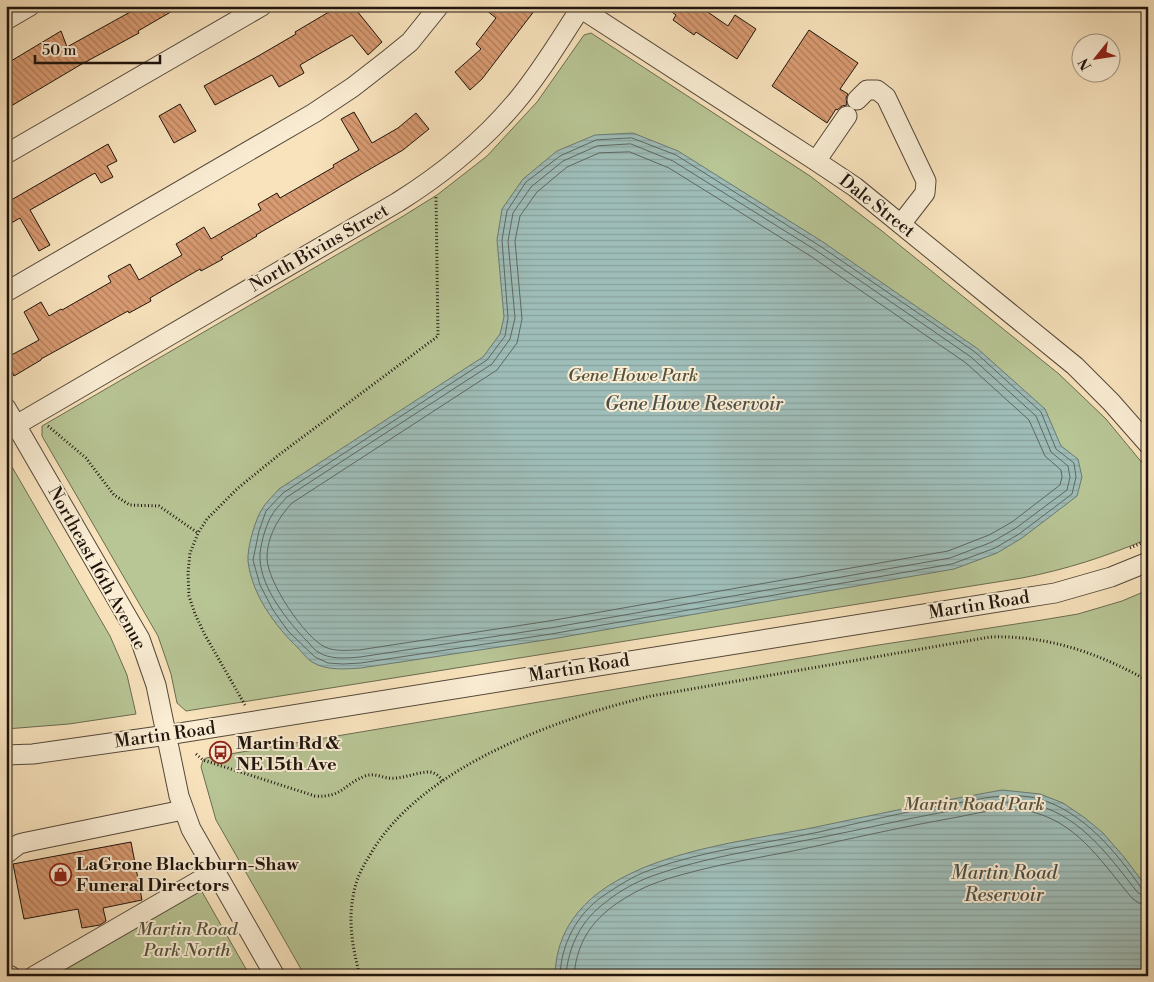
<svg xmlns="http://www.w3.org/2000/svg" width="1154" height="982" viewBox="0 0 1154 982" font-family="'Libre Bodoni',serif">
  <style>
    .green { fill: #b8c595; stroke: #6b6c51 }
    .water { fill: url(#water-rules); stroke: #6b7974 }
    .lines { fill: none; stroke-linecap: round; stroke-linejoin: round }
    .shore { stroke: #5e6862; stroke-width: 1 }
    .building { fill: url(#building-back-hatch); stroke: #1e140d }
    .minor-casing { stroke: #544839; stroke-width: 21 }
    .path { stroke: #1e140d; stroke-width: 3; stroke-dasharray: 1 2.5; stroke-linecap: butt }
    .minor { stroke: #faedd4; stroke-width: 19 }
    .labels { text-anchor: middle; dominant-baseline: central; stroke-width: 4; stroke-linejoin: round; paint-order: stroke }
    .street-label { font-size: 18px; fill: #1e140d; stroke: #faedd4 }
    .park-label { font-size: 18px; font-style: italic; fill: #54523d; stroke: #faedd4 }
    .poi-label { font-size: 18px; font-weight: bold; fill: #1e140d; stroke: #faedd4; text-anchor: start }
    .water-label { font-size: 19px; font-style: italic; fill: #4b4f49; stroke: #faedd4 }
  </style>
  <defs>
    <pattern id="water-rules" width="6" height="5" patternUnits="userSpaceOnUse" patternTransform="scale(1.25)"><rect width="6" height="5" fill="#9fbdb8"/><path d="M0 2.5h6" fill="none" stroke="#88a29d"/></pattern>
    <pattern id="building-back-hatch" width="6" height="6" patternUnits="userSpaceOnUse" patternTransform="scale(1.25)"><rect width="6" height="6" fill="#d99b72"/><path d="M-1 5l2 2M0 0l6 6M5-1l2 2" fill="none" stroke="#af7d5c"/></pattern>
  </defs>
  <rect width="100%" height="100%" fill="#f8e3bd"/>
  <filter id="stains"><feTurbulence type="fractalNoise" baseFrequency=".004" numOctaves="4"/><feColorMatrix values="0 0 0 0 .2 0 0 0 0 .09 0 0 0 0 .02 0 0 0 .5 -.17"/></filter>
  <radialGradient id="worn" r=".72"><stop offset=".6" stop-color="#630" stop-opacity="0"/><stop offset="1" stop-color="#630" stop-opacity=".3"/></radialGradient>
  <path class="green" d="M591 33 810 176 882 231 1059 374 1106 419 1148 470V539C1104 557 1068 569 1022 578L186 711 177 703 171 674 158 636 42 436V426L400 218 437 195 487 156 537 102 584 35Z
    M6 459 8 460 110 636 127 675 136 714 69 724 6 729Z
    M1148 590V976H305L216 820 201 767 203 760 206 758 872 646 1042 620 1078 614 1122 601Z
    M201 890 250 976H51Z"/>
  <path class="water" d="M633 133 678 151 823 242 978 349 1045 409 1061 446 1078 459 1082 477 1077 496 1022 538 997 553 954 569 552 639 361 668C345 669 327 671 312 662 307 659 303 653 299 649 275 626 252 595 248 561 247 548 255 520 262 509 266 502 274 495 279 489L483 357 500 334 504 317 497 240 502 209 523 179 557 151 595 135Z
    M1002 790 1040 794 1063 803 1085 818 1103 833 1124 857 1148 889V976H555C557 857 730 845 816 827 878 814 939 801 1002 790Z"/>
  <g class="lines">
    <path class="shore" d="M632 138 676 155 820 246 975 352 1041 412 1056 449 1074 463 1076 477 1072 494 1019 534 995 548 952 564 551 634 361 663 343 664 328 663 315 657 288 631 273 610 260 585 253 560 259 531 266 511 283 493 487 360 505 336 508 318 502 240 507 211 526 182 560 156 596 140Z
      M631 144 673 161 817 251 971 357 1036 416 1051 452 1068 466 1070 477 1067 490 1016 528 992 542 950 558 550 628 360 657C347 658 330 660 318 652 314 650 311 645 307 641 288 622 261 588 260 559 259 548 266 524 272 515 275 509 282 503 287 497L492 364 510 339 515 318 508 241 513 213 531 187 563 161 597 146Z
      M630 152 669 168 812 257 966 363 1029 420 1045 456 1061 470 1062 477 1060 485 1012 522 989 535 948 551 549 621 359 650C347 650 336 652 325 647 304 637 267 581 267 558 267 537 278 518 292 503L497 370 517 343 522 319 515 241 520 216 537 192 567 167 599 153Z
      M560 976C561 944 577 914 603 896 618 886 633 876 650 870 704 850 763 844 819 832 863 822 908 811 952 804 981 799 1010 791 1039 799 1083 811 1117 853 1142 889L1148 890
      M566 976C568 946 582 919 606 902 619 891 636 882 652 876 705 857 762 849 818 838 864 829 909 818 955 810 982 805 1010 798 1037 805 1083 818 1111 859 1138 893L1148 897
      M574 976C577 936 598 913 632 894 649 884 669 878 688 873 732 861 777 855 821 845 867 835 912 825 958 817 983 812 1010 805 1036 813 1081 826 1104 866 1133 899L1139 903 1148 904"/>
  </g>
  <path class="building" d="M141 6H181L138 31 139 33 80 65 6 109V64L61 31 67 47Z
    M339 6H353L382 42 368 55 352 35 300 65 304 73 279 87 272 75 215 105 204 86 260 55 296 34 295 32Z
    M481 6H538L482 79 470 90 455 72 481 49 476 44 496 18Z
    M664 6H699L728 26 735 15 756 29 737 59 696 32 694 35 673 20 676 15Z
    M809 30 858 63 840 89 848 94 846 98 847 105 842 106 837 110 836 109 827 123 772 86Z
    M180 104 196 131 174 143 159 116Z
    M354 112 372 143 398 128 416 113 429 129 403 150 256 235 257 236 221 257 223 259 201 271 200 269 150 298 151 301 129 313 128 311 41 359V360L14 376 6 361V358L39 340 24 312 41 302 49 316 61 309 62 310 111 282 108 276 130 264 139 280 182 255 176 244 204 227 211 239 261 210 258 204 277 193 280 198 334 167 333 165 359 150 341 119Z
    M108 144 117 161 107 166 113 177 101 183 95 173 30 210 50 245 39 251 20 218 6 226V203Z
    M131 842 142 900 103 908 106 921 100 925 82 928 78 909 24 919 13 864Z"/>
  <g class="lines">
    <defs>
      <path id="minor" d="M577 6 816 161 855 187 1075 366 1111 402 1148 444
        M6 20 30 6
        M857 100 867 90H877L886 97 926 181 925 193 901 224
        M6 154 262 6
        M816 161 847 116
        M6 292 314 113 353 87 389 59 410 42 439 6
        M6 408 140 639 156 685 179 796 191 829 275 976
        M6 431 398 202C441 175 481 143 514 104 540 74 560 39 582 6
        M6 755 33 754 167 735 1055 593 1111 577 1148 562
        M6 854 19 844 27 842 183 810
        M6 974 11 976
        M34 976 214 872"/>
    </defs>
    <use href="#minor" class="minor-casing"/>
    <path class="path" d="M48 426 86 458 114 495 130 505 159 506 198 533
      M1142 460 1148 467
      M1130 548 1148 540
      M245 705 205 635 195 614 189 596 188 573 190 553 198 533 207 519 238 488 280 454 438 336 436 196
      M196 754 203 760 315 796C342 798 344 784 365 776 376 772 385 780 396 778 408 777 418 772 430 772 436 773 440 777 443 781
      M360 976C353 950 348 923 353 897 355 882 362 867 370 855 420 767 558 718 651 696L990 637C1047 635 1099 653 1148 681"/>
    <use href="#minor" class="minor"/>
  </g>
  <defs>
    <symbol id="bus-ring" viewBox="-11 -11 22 22"><circle r="9.5" fill="#faedd4" stroke="#8f2418" stroke-width="1.5"/><path d="M-5-6H5V4H4V6H2V4H-2V6H-4V4H-5ZM-3.5-4V0h7V-4ZM-3.5 1.2v1.5H-2V1.2ZM2 1.2v1.5H3.5V1.2Z" fill="#8f2418"/></symbol>
    <symbol id="shop-ring" viewBox="-11 -11 22 22"><circle r="9.5" fill="#faedd4" stroke="#8f2418" stroke-width="1.5"/><path d="M-5-2.5h2.3a2.7 3.5 0 0 1 5.4 0H5L5.5 6h-11ZM-1.5-2.5h3a1.5 2.3 0 0 0-3 0Z" fill="#8f2418"/></symbol>
  </defs>
  <g fill-rule="evenodd">
    <use href="#bus-ring" x="208" y="740" width="25" height="25"/>
    <use href="#shop-ring" x="48" y="862" width="25" height="25"/>
  </g>
  <g class="labels">
    <g class="street-label">
      <text transform="translate(877 206) rotate(38)">Dale Street</text>
      <text transform="translate(319 248) rotate(-30)">North Bivins Street</text>
      <text transform="translate(97 568) rotate(61)">Northeast 16th Avenue</text>
      <text transform="translate(979 605) rotate(-9)">Martin Road</text>
      <text transform="translate(579 668) rotate(-9)">Martin Road</text>
      <text transform="translate(165 735) rotate(-8)">Martin Road</text>
    </g>
    <g class="park-label">
      <text x="633" y="375">Gene Howe Park</text>
      <text x="974" y="804">Martin Road Park</text>
      <text x="187" y="929">Martin Road<tspan x="187" dy="21">Park North</tspan></text>
    </g>
    <g class="poi-label">
      <text x="236" y="743">Martin Rd &amp;<tspan x="236" dy="21">NE 15th Ave</tspan></text>
      <text x="76" y="864">LaGrone Blackburn-Shaw<tspan x="76" dy="21">Funeral Directors</tspan></text>
    </g>
    <g class="water-label">
      <text x="694" y="404">Gene Howe Reservoir</text>
      <text x="1004" y="873">Martin Road<tspan x="1004" dy="22">Reservoir</tspan></text>
    </g>
  </g>
  <rect width="1154" height="982" fill="none" stroke="#f8e3bd" stroke-width="25"/>
  <rect x="8" y="8" width="1139" height="967" fill="none" stroke="#1e140d" stroke-width="2.5"/>
  <rect x="12" y="12" width="1129" height="957" fill="none" stroke="#1e140d"/>
  <g transform="translate(1096 58) rotate(240)"><circle r="24" fill="#faedd4" stroke="#a29684"/>
  <path d="M0-4L9 19L0 12L-9 19Z" fill="#8f2418"/>
  <text y="-8" font-size="14" font-weight="bold" text-anchor="middle" fill="#1e140d">N</text>
  </g>
  <path d="M35 55v8h125v-8" fill="none" stroke="#1e140d" stroke-width="2.5"/>
  <text x="42" y="55" font-size="15" fill="#1e140d" stroke="#faedd4" stroke-width="4" paint-order="stroke">50 m</text>
  <rect width="100%" height="100%" filter="url(#stains)"/>
  <rect width="100%" height="100%" fill="url(#worn)"/>
</svg>
